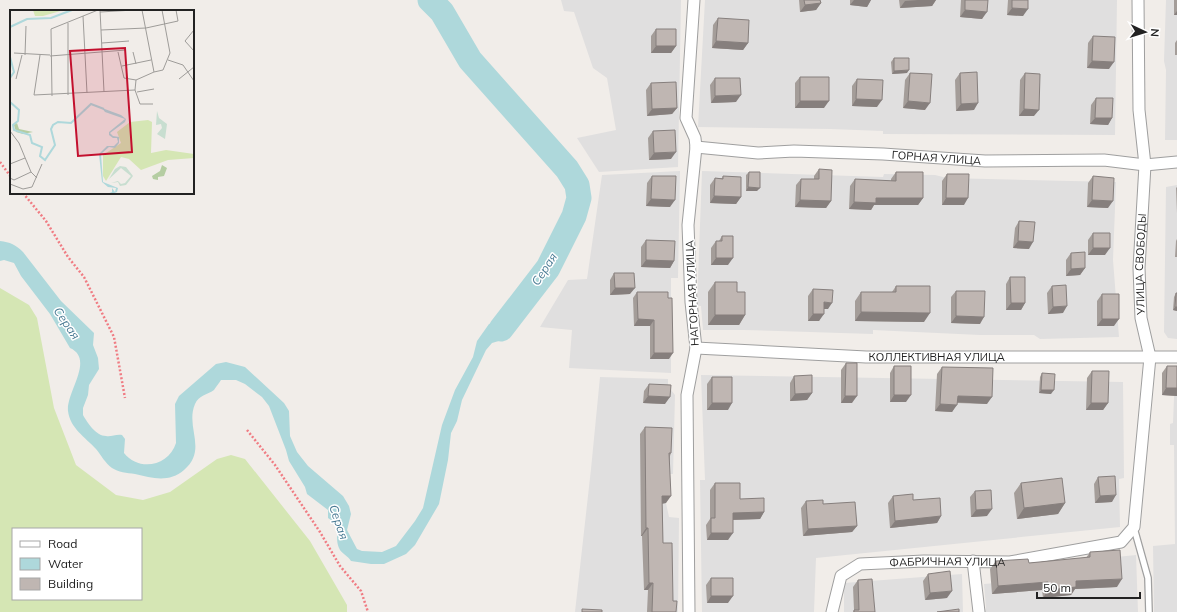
<svg xmlns="http://www.w3.org/2000/svg" width="1177" height="612" viewBox="0 0 1177 612" font-family="Mulish,sans-serif">
  <style>
    .residential { fill: #e0dfdf }
    .grass { fill: #d5e6b4; fill-rule: evenodd }
    .water { fill: #aed8db }
    .lines { fill: none; stroke-linecap: round; stroke-linejoin: round }
    .river { stroke: #aed8db; stroke-width: 25 }
    .service-casing { stroke: #9f9f9f; stroke-width: 8 }
    .minor-casing { stroke: #9f9f9f; stroke-width: 13 }
    .path { stroke: #f07c83; stroke-width: 2.5; stroke-dasharray: 2 2; stroke-linecap: butt }
    .service { stroke: #fff; stroke-width: 5.5 }
    .minor { stroke: #fff; stroke-width: 11 }
    .wall { fill: #a49d99 }
    .shaded-wall { fill: #867f7d }
    .building { fill: #bfb6b2; stroke: #867f7d }
    .labels { text-anchor: middle; dominant-baseline: central; stroke-width: 3; stroke-linejoin: round; paint-order: stroke }
    .street-label { font-size: 11px; fill: #222; stroke: #fff }
    .water-label { font-size: 12px; font-style: italic; fill: #4a7b94; stroke: #fff }
    .inset-river { fill: none; stroke: #aed8db; stroke-width: 2 }
    .inset-road { fill: none; stroke: #9e9c99; stroke-width: 1 }
    .view { fill: #c3102e; fill-opacity: 0.15; stroke: #c3102e; stroke-width: 2 }
    .inset-edge { fill: none; stroke: #222; stroke-width: 2 }
  </style>
  <rect width="100%" height="100%" fill="#f1ede9"/>
  <path class="residential" d="M561 0H681L678 167 599 172 577 138 616 130 607 78 593 68 574 12 564 11Z
    M705 0H1117L1115 135 883 134V131L830 129 698 127Z
    M1166 0H1177V140H1165L1166 70 1164 61Z
    M680 171 678 278H671V373L569 368 572 330 540 327 568 280 587 279 602 175Z
    M702 171 883 177 884 174 935 175 947 178 1116 182 1113 260 1119 337 1040 339 1034 335H980L873 330V334L744 330H703L701 306H697Z
    M1177 185V339L1168 338 1164 332 1166 187Z
    M1175 373H1177V612H1154L1153 546 1175 544 1174 445H1170V424L1173 423Z
    M701 375 1123 382 1124 478 1119 479 1120 527 816 558 814 612H702L700 480H705Z
    M600 377 668 379V386L675 395 673 474H668L666 503 669 517 679 518 678 612H575L591 469Z
    M1136 555 1138 612H985L986 607 984 584 1059 578 1058 563Z
    M962 574 963 612H844V583Z"/>
  <path class="grass" d="M0 288 29 305 37 318 54 408 76 465 116 495 143 500 170 492 217 459 231 455 245 459 310 541 347 605V612H0ZM13 529H141V599H13Z"/>
  <path class="water" d="M0 241C10 242 16 245 23 252L61 301 94 333 93 345 98 358 99 369 89 385 88 395 83 408V415C87 422 96 436 106 436 111 437 116 434 122 435L125 439 124 453C139 472 169 466 176 443L175 404 179 396 216 364 226 362 245 367 284 403 289 411 290 436 297 452 308 466 343 496 349 506 351 514 347 530 357 549 362 551 382 552 396 546 415 521 423 508 442 425 455 390 473 357 477 341 489 324 499 322 504 316 515 299 526 305 502 340 492 343 486 350 462 400 457 421 451 433 448 460 439 504 415 545 406 554 384 564H371L351 561C348 556 343 554 340 550 333 537 343 527 328 518V510L307 494 305 487 289 461 286 450 269 406 262 397 245 384 236 380H221C219 383 216 387 214 390 207 395 199 395 195 404 185 428 208 449 184 470 169 483 152 478 135 474 127 473 118 472 112 468 105 463 101 455 96 449 85 437 70 428 68 411 66 392 95 359 70 348L50 314 21 276 14 263 4 260 0 261Z"/>
  <g class="lines">
    <path class="river" d="M430 0 442 12 470 60 567 169 577 185 579 198 574 216 548 268 501 329"/>
    <defs>
      <path id="service" d="M1134 528 1148 578 1149 612"/>
      <g id="minor">
        <path id="s1" d="M696 147 758 153 794 151 883 154 985 161 1104 160 1145 165 1177 162"/>
        <path id="s2" d="M696 348 866 357H1177"/>
        <path d="M973 561 979 612"/>
        <path d="M689 612 687 395 696 348 691 302 688 225 696 147 695 138 686 118 694 0"/>
        <path id="s3" d="M832 612 841 576 860 564 924 561 1010 562 1121 542 1134 527 1150 357 1141 318 1139 268 1145 165 1139 110 1138 0"/>
      </g>
    </defs>
    <use href="#service" class="service-casing"/>
    <use href="#minor" class="minor-casing"/>
    <path class="path" d="M0 162 11 177
      M23 193 46 221 68 257 84 277 114 337 125 398
      M247 430 275 465 320 532 340 566 361 591 368 612"/>
    <use href="#service" class="service"/>
    <use href="#minor" class="minor"/>
  </g>
  <path class="wall" d="M799 0H820L821 3 816 10 800 12Z
    M850 0H871L867 7 850 5Z
    M899 0H936L932 6 900 8Z
    M961 0H988L982 19 960 17Z
    M1008 0H1028L1023 16 1007 15Z
    M1174 0H1177V15H1174Z
    M718 18 748 43 743 50 712 48 713 25Z
    M656 29 676 46 671 53H651V36Z
    M1093 36 1109 69 1087 68 1088 43Z
    M1177 40V55H1175V43Z
    M894 58 907 73 892 74 891 62Z
    M910 73 925 110 903 108 905 80Z
    M960 73 974 110 956 111 955 80Z
    M1025 73 1034 116H1019L1020 80Z
    M800 77 824 108H795V83Z
    M715 78 736 102 711 103 710 85Z
    M857 79 877 107 852 106V86Z
    M651 83 677 108 672 114 647 116 646 90Z
    M1096 98 1112 118 1108 125 1090 124 1091 105Z
    M653 131 671 159 649 160 648 138Z
    M819 169 831 201 826 208 795 207 796 185 801 179H814V176Z
    M749 172 757 191H746V175Z
    M896 172 923 198 918 205H874L871 210 849 209 850 186 855 179 891 181V179Z
    M947 174 964 205H942V181Z
    M652 176 670 207 646 206 647 183Z
    M723 176 741 197 736 204 710 203V185L715 178H722Z
    M1093 176 1108 208 1087 207 1088 183Z
    M1177 187V213L1176 188Z
    M1019 221 1029 249 1013 248 1015 228Z
    M1093 233 1105 255H1088V240Z
    M722 236 728 265H711V248L716 241H719Z
    M1177 239V257H1175L1176 241Z
    M646 240 674 261 670 268 641 267V247Z
    M1071 253 1085 268 1080 275 1066 276V260Z
    M614 273 630 294 610 295V280Z
    M1010 277 1025 303 1021 310H1006V284Z
    M715 282 745 315 739 325H708V292Z
    M896 286 924 322 855 321V301L861 292H892Z
    M1052 286 1063 313 1048 314 1047 293Z
    M813 289 828 309H824L819 321H808V296Z
    M956 291 980 324 951 323V297Z
    M637 292 668 298 669 359H650V326H634L633 298Z
    M1176 293 1177 311 1173 310 1174 297Z
    M1102 294 1114 326H1097V301Z
    M846 363 852 403H841V370Z
    M894 366 906 402H890V373Z
    M1167 366H1177V396L1162 395V373Z
    M942 367 987 404 957 403 952 412 935 411 937 374Z
    M1092 371 1108 403 1103 410H1086L1087 378Z
    M1042 373 1051 394 1039 393 1040 377Z
    M794 376 812 393 807 400 790 401V383Z
    M712 377 728 410H707V384Z
    M649 384 665 404 643 403 644 391Z
    M645 427 671 453 670 456 666 503 662 504 663 543 673 601 676 612H647L648 590H644L642 536H641L640 434Z
    M1098 477 1112 502 1095 503 1094 484Z
    M715 483 740 499 764 512 760 519 733 520 728 540H707L706 525 710 519V490Z
    M1021 483 1065 503 1058 514 1017 519 1014 493Z
    M975 491 987 516 971 517 970 497Z
    M893 496 913 500 941 516 937 523 890 528 888 503Z
    M806 501 823 504 857 526 852 532 803 536 801 508Z
    M1090 552 1117 587 1075 589 1071 595 1043 598 1042 590 992 594 990 569 996 561 1029 563 1086 558Z
    M928 574 947 598 925 600 923 581Z
    M711 578 728 603H707L706 585Z
    M858 580 875 612H853L854 610 853 587Z"/>
  <path class="shaded-wall" d="M854 0H871L867 7 850 5Z
    M918 0H936L932 6 900 8 905 1Z
    M821 3 816 10 800 12 805 5Z
    M1012 8 1028 9 1023 16 1007 15Z
    M965 10 987 12 982 19 960 17Z
    M1177 11V15H1174Z
    M716 41 748 43 743 50 712 48Z
    M656 46H676L671 53H651Z
    M1092 61 1114 62 1109 69 1087 68Z
    M909 70 907 73 892 74 894 71Z
    M741 95 736 102 711 103 715 96Z
    M856 99 882 100 877 107 852 106Z
    M800 101H829L824 108H795Z
    M908 101 930 103 925 110 903 108Z
    M978 103 974 110 956 111 961 104Z
    M677 108 672 114 647 116 652 109Z
    M1024 109 1039 110 1034 116H1019Z
    M1095 118H1112L1108 125 1090 124Z
    M676 152 671 159 649 160 654 153Z
    M748 187 760 188 757 191H746Z
    M714 196 741 197 736 204 710 203Z
    M876 198H923L918 205H874L871 210 849 209 854 202Z
    M946 198H968L964 205H942Z
    M651 199 675 200 670 207 646 206Z
    M800 200 831 201 826 208 795 207Z
    M1092 200 1113 201 1108 208 1087 207Z
    M1018 241 1033 242 1029 249 1013 248Z
    M1093 248H1110L1105 255H1088Z
    M716 258H733L728 265H711Z
    M646 260 674 261 670 268 641 267Z
    M1085 268 1080 275 1066 276 1071 269Z
    M615 288H635L630 294 610 295Z
    M824 302 832 303 828 309H820Z
    M1011 303H1025L1021 310H1006Z
    M1067 306 1063 313 1048 314 1053 307Z
    M1175 307H1177V311L1173 310Z
    M861 312 930 313 924 322 855 321Z
    M813 314H824L819 321H808Z
    M715 315H745L739 325H708Z
    M956 316 984 317 980 324 951 323Z
    M638 319 654 320 650 326H634Z
    M1102 319H1119L1114 326H1097Z
    M654 353H673L669 359H650Z
    M1166 388H1177V396L1162 395Z
    M1041 390H1054L1051 394 1039 393Z
    M812 393 807 400 790 401 795 394Z
    M894 395H911L906 402H890Z
    M648 396 670 397 665 404 643 403Z
    M845 396H857L852 403H841Z
    M958 396 992 397 987 404 953 402Z
    M712 403H732L728 410H707Z
    M1091 403H1108L1103 410H1086Z
    M940 404 957 405 952 412 935 411Z
    M1116 495 1112 502 1095 503 1100 496Z
    M662 496H671L666 503 657 504Z
    M1065 503 1058 514 1017 519 1024 508Z
    M992 509 987 516 971 517 976 510Z
    M764 512 760 519 728 520 733 513Z
    M941 516 937 523 890 528 895 521Z
    M857 526 852 532 803 536 808 529Z
    M646 528H648L642 536H641Z
    M711 533H733L728 540H707Z
    M1122 579 1117 587 1075 589 1071 595 1043 598 1048 590 1076 581Z
    M1048 582 1042 590 992 594 998 586Z
    M649 583H653L648 590H644Z
    M952 591 947 598 925 600 930 593Z
    M711 596H733L728 603H707Z"/>
  <path class="building" d="M804 0H820L821 3 805 5Z
    M965 0H988L987 12 965 10Z
    M1012 0H1028V9L1012 8Z
    M718 18 749 20 748 43 716 41Z
    M656 29H676V46H656Z
    M1093 36 1115 37 1114 62 1092 61Z
    M894 58H909V70L894 71Z
    M977 72 978 103 961 104 960 73Z
    M910 73 932 74 930 103 908 101Z
    M1025 73 1040 74 1039 110 1024 109Z
    M800 77H829V101H800Z
    M715 78H740L741 95 715 96Z
    M857 79 883 80 882 100 856 99Z
    M676 82 677 108 652 109 651 83Z
    M1096 98H1113L1112 118H1095Z
    M675 130 676 152 654 153 653 131Z
    M819 169 832 170 831 201 800 200 801 179H819Z
    M749 172H760V188L748 187Z
    M896 172H923V198H876V203L854 202 855 179 896 181Z
    M947 174H969L968 198H946Z
    M652 176H676L675 200 651 199Z
    M723 176 741 177V197L714 196 715 178 723 179Z
    M1093 176 1114 178 1113 201 1092 200Z
    M1019 221 1035 222 1033 242 1018 241Z
    M1093 233H1110V248H1093Z
    M722 236H733V258H716V241H722Z
    M646 240 675 241 674 261 646 260Z
    M1085 252V268L1071 269V253Z
    M614 273H634L635 288H615Z
    M1010 277H1025V303H1011Z
    M715 282H737V292H745V315H715Z
    M1066 285 1067 306 1053 307 1052 286Z
    M896 286H930V313L861 312V292H896Z
    M813 289 833 290 832 303 824 302V314H813Z
    M956 291H985L984 317 956 316Z
    M637 292H668V298H672L673 353H654V320L638 319Z
    M1176 293H1177V307H1175Z
    M1102 294H1119V319H1102Z
    M846 363H857V396H845Z
    M894 366H911V395H894Z
    M1167 366H1177V388H1166Z
    M942 367 993 368 992 397 958 396 957 405 940 404Z
    M1092 371H1109L1108 403H1091Z
    M1042 373 1055 374 1054 390H1041Z
    M812 375V393L795 394 794 376Z
    M712 377H732V403H712Z
    M649 384 671 385 670 397 648 396Z
    M645 427 672 428 671 453H669L671 496H662L663 543H672L673 601H677L676 612H652L653 583H649L648 528H646Z
    M1115 476 1116 495 1100 496 1098 477Z
    M1062 478 1065 503 1024 508 1021 483Z
    M715 483H740V499L764 498V512L733 513V533H711V518H715Z
    M991 490 992 509 976 510 975 491Z
    M913 494V500L940 498 941 516 895 521 893 496Z
    M823 500V504L855 502 857 526 808 529 806 501Z
    M1120 550 1122 579 1076 581V587L1048 590V582L998 586 996 561 1028 559 1029 563 1090 557V552Z
    M950 571 952 591 930 593 928 574Z
    M711 578H733V596H711Z
    M872 579 875 612H854V610H859L858 580Z
    M582 609 602 610V612H582Z
    M959 609V612H937Z"/>
  <g class="labels">
    <g class="street-label">
      <text stroke="none"><textPath href="#s1" startOffset="241">ГОРНАЯ УЛИЦА</textPath></text>
      <text stroke="none"><textPath href="#s3" startOffset="607">УЛИЦА СВОБОДЫ</textPath></text>
      <text transform="translate(692 293) rotate(-93)">НАГОРНАЯ УЛИЦА</text>
      <text stroke="none"><textPath href="#s2" startOffset="241">КОЛЛЕКТИВНАЯ УЛИЦА</textPath></text>
      <text stroke="none"><textPath href="#s3" startOffset="147">ФАБРИЧНАЯ УЛИЦА</textPath></text>
    </g>
    <g class="water-label">
      <text transform="translate(544 269) rotate(-57)">Серая</text>
      <text transform="translate(67 323) rotate(55)">Серая</text>
      <text transform="translate(339 522) rotate(71)">Серая</text>
    </g>
  </g>
  <g transform="translate(10 10)">
    <rect width="184" height="184" fill="#f1ede9"/>
    <path d="M23 0H54L33 6H25ZM138 110 142 112 141 143 156 140 184 144V148L158 150 131 160 119 149 111 147 96 171 93 166V145L111 133 107 122 120 112Z" fill="#d5e6b4"/>
    <path d="M7 113 9 119 23 122 13 124 6 122 4 115ZM152 155 157 158 154 166 148 167V170L143 169 142 166 150 161Z" fill="#b5cda2"/>
    <path d="M147 101 149 108 157 114 155 129 147 124 152 118 151 114 146 115ZM110 156 116 157 123 166 116 175 110 176 108 172 101 173 108 171 111 174 115 173 121 166 111 158 99 169 105 159Z" fill="#c8ded0"/>
    <path d="M92 98 111 105 116 109 115 112 100 123 103 126 109 127V133L105 138 99 137 91 144 93 172 108 178 107 182 102 184H97L102 182V178L105 182 106 178 98 177 92 172 89 144 97 136H104L108 132 107 128H103L99 125V122L115 109 95 102Z" fill="#aed8db"/>
    <path class="inset-river" d="M0 17 17 9 41 8 62 0M0 47 4 62 0 68M0 92 9 100 8 111 3 115 4 120 20 125 22 133 32 137 30 146 35 150 45 135 41 119 43 115 48 112 61 113 81 94 94 99"/>
    <path class="inset-road" d="M90 0 94 82M132 0 144 62M90 2 124 0M73 6 77 83M58 13V85M91 20 136 18 168 11 166 0M184 20 175 31 184 41M92 33 119 31M108 42 114 68 126 70 144 62M123 42 126 54M4 43 40 45M15 45 16 16M30 45 24 85 125 80M40 46 116 40M158 50 173 55 184 71M112 56 141 50M144 62 153 60 160 43 152 0M6 69 12 45M169 69 184 57M126 70 125 80 130 94H143M127 82 144 79M42 86 41 19 88 0M0 121 9 133 21 162 27 168M0 154 15 148M0 168 4 170 21 162M0 174 13 179 22 177 32 154"/>
    <path class="view" d="M115 38 122 142 68 146 60 41Z"/>
    <rect width="184" height="184" class="inset-edge"/>
  </g>
  <rect x="12" y="528" width="130" height="72" fill="#ffffff" stroke="#a7a7a7"/>
  <rect x="20" y="541" width="20" height="6" fill="#ffffff" stroke="#a7a7a7"/>
  <text x="48" y="548" font-size="12" fill="#222222">Road</text>
  <rect x="20" y="558" width="20" height="12" fill="#aed8db" stroke="#a7a7a7"/>
  <text x="48" y="568" font-size="12" fill="#222222">Water</text>
  <rect x="20" y="578" width="20" height="12" fill="#bfb6b2" stroke="#a7a7a7"/>
  <text x="48" y="588" font-size="12" fill="#222222">Building</text>
  <g transform="translate(1145 32) rotate(94)" stroke="#ffffff" stroke-width="3" paint-order="stroke">
  <path d="M0-3L7 15L0 10L-7 15Z" fill="#222222"/>
  <text y="-6" font-size="11" font-weight="bold" text-anchor="middle" fill="#222222">N</text>
  </g>
  <path d="M1037 592v6h103v-6" fill="none" stroke="#222222" stroke-width="2"/>
  <text x="1043" y="592" font-size="12" fill="#222222" stroke="#ffffff" stroke-width="3" paint-order="stroke">50 m</text>
</svg>
